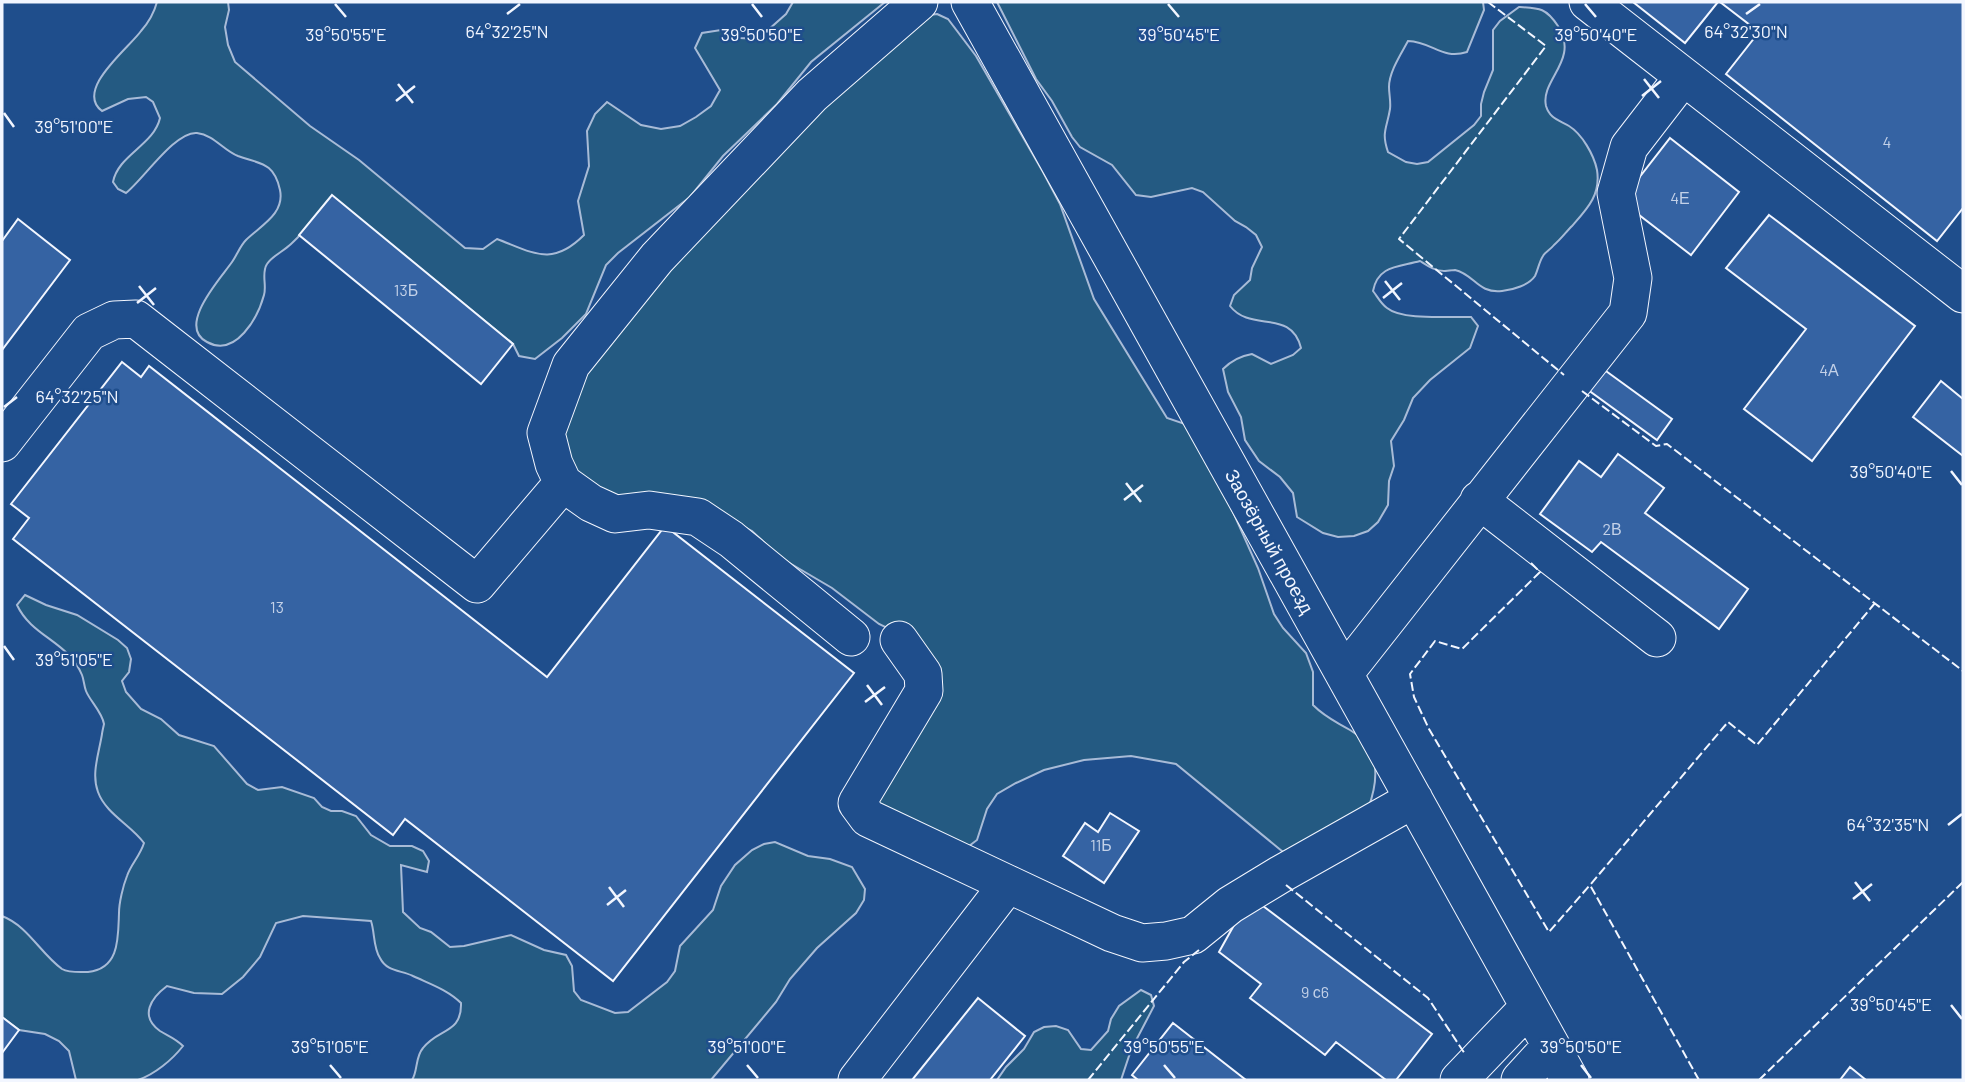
<svg xmlns="http://www.w3.org/2000/svg" width="1965" height="1082" viewBox="0 0 1965 1082" font-family="Barlow,sans-serif">
  <style>
    .green { fill: #245a82; stroke: #a8bbd7; stroke-width: 2 }
    .building { fill: #3563a3; stroke: #f2f6ff; stroke-width: 2 }
    .lines { fill: none; stroke-linecap: round; stroke-linejoin: round }
    .minor-casing { stroke: #f2f6ff; stroke-width: 39 }
    .minor { stroke: #1f4e8c; stroke-width: 37 }
    .fence { stroke: #f2f6ff; stroke-width: 2; stroke-dasharray: 9 3.5; stroke-linecap: butt }
    .ticks { fill: none; stroke: #f2f6ff; stroke-width: 2.5 }
    .labels { text-anchor: middle; dominant-baseline: central; stroke-width: 5; stroke-linejoin: round; paint-order: stroke }
    .number-label { font-size: 16px; fill: #c3d1e8 }
    .street-label { font-size: 19px; fill: #f2f6ff; stroke: #1f4e8c }
    .ticks-label { font-size: 18px; text-anchor: middle; fill: #f2f6ff; stroke: #1f4e8c; stroke-width: 5; stroke-linejoin: round; paint-order: stroke }
  </style>
  <rect width="100%" height="100%" fill="#1f4e8c"/>
  <path class="green" d="M157 2H228L229 10 225 27 228 45 235 62 310 126 359 160 465 248 483 249 497 239C534 253 552 267 584 235L578 201 589 166 587 131 595 114 607 102 641 125 661 129 680 126 696 117 711 106 720 90 695 48 702 33 721 30 740 38 758 39 786 14 793 2H885L811 62 777 104 723 156 690 197 618 253 606 265 586 314 562 338 535 359 519 356 513 344 332 196C319 212 307 230 291 244 284 251 272 256 267 264 261 273 267 285 264 295 258 317 236 358 207 342 176 326 221 278 232 262 237 255 240 246 246 240 260 226 285 214 280 190 274 162 260 164 238 156 223 150 214 135 197 133 175 131 143 180 126 193L118 189 113 182C118 155 154 145 160 118L153 102 146 97 128 99 102 111C74 90 129 48 141 31 149 22 154 13 157 2Z
    M997 2H1483L1484 10 1467 52C1442 60 1433 42 1408 41 1401 54 1389 72 1389 87 1389 94 1391 102 1390 109 1387 128 1381 132 1388 152L1406 162 1417 164 1428 162 1474 125 1481 116V104L1484 92 1493 70V30L1500 21 1519 7C1540 8 1546 8 1558 26 1580 60 1540 80 1546 106 1550 119 1559 120 1569 126 1582 134 1594 155 1597 170 1601 195 1587 209 1572 226 1566 232 1561 239 1554 245 1551 249 1545 252 1543 256 1539 262 1538 270 1535 276 1529 285 1513 290 1502 291 1478 294 1474 274 1455 270 1454 270 1445 271 1444 271 1435 271 1428 266 1420 261 1399 267 1378 265 1373 291 1377 296 1381 304 1387 308 1403 321 1450 316 1471 317L1478 326 1470 348 1430 380 1413 398 1404 420 1391 441 1394 466 1389 481 1388 505 1378 522 1368 531 1354 536 1338 537 1323 533 1297 517 1293 493 1280 477 1259 461 1245 440 1241 417 1228 392 1223 369C1232 360 1240 356 1252 354L1271 364 1293 355 1301 348C1291 308 1251 333 1230 306L1234 295 1250 280 1252 268 1262 247 1256 235 1246 227 1235 221 1203 192 1192 188 1151 197 1136 195 1112 165 1080 147 1072 137 1052 101 1036 79Z
    M937 14 948 19 976 56 1043 172 1060 204 1094 299 1167 418 1185 424 1229 503 1258 568 1274 614 1283 628 1306 653 1313 672V705C1326 718 1335 721 1350 730 1381 749 1379 779 1368 809L1288 856 1176 764 1131 756 1084 760 1044 770 1016 783 997 794 987 809 977 840 965 849 877 805 898 756 916 642 879 624 832 588 781 558 752 531 732 521 617 499 576 471 563 445 566 419 582 370 816 106 923 16Z
    M25 595 46 605 77 615 118 640 127 648 131 659 129 672 122 681 126 692 141 709 161 719 179 735 214 746 247 784 258 790 282 787 314 798 322 807 331 811H342L356 816 371 835 390 846H412L423 851 429 861 427 872 401 865 403 912 420 928 431 932 450 947 464 946 511 935 544 950 566 955 572 966 574 991 581 1000 615 1013 628 1012 667 982 675 971 680 946 713 910 721 886 735 865 752 850 764 844 775 842 808 856 830 859 852 867 865 889 864 900 856 913 817 948 790 979 776 1002 711 1080H412C418 1071 415 1057 423 1048 438 1028 462 1034 461 1003 448 990 430 984 413 976 401 970 387 972 380 958 373 947 375 933 371 921L303 916 276 923 260 957 243 977 222 994 194 993 167 986C151 998 139 1016 160 1031 168 1036 175 1038 183 1046 172 1060 155 1074 138 1080 127 1082 90 1080 76 1080L69 1051 59 1041 45 1034 19 1030 2 1017V916C28 926 40 953 62 969 69 973 80 972 88 972 120 969 118 937 119 913 119 903 123 886 127 876 131 864 140 856 144 843 131 825 106 814 98 792 91 774 99 753 102 734 102 733 104 724 104 724 102 712 90 701 86 691 84 686 84 680 82 675 68 641 32 637 17 605Z
    M1141 990 1151 995 1154 1006 1131 1050 1121 1080H997L1006 1067 1024 1049 1034 1032 1044 1027 1056 1026 1068 1030 1081 1049 1091 1050 1108 1031 1111 1019 1119 1006Z"/>
  <path class="building" d="M1633 2H1718L1685 43Z
    M1720 2H1963V208L1937 241 1726 74 1759 32Z
    M1670 138 1739 192 1691 255 1621 201Z
    M332 195 513 344 481 384 299 235Z
    M1769 215 1915 326 1812 461 1744 409 1806 329 1726 268Z
    M18 219 70 260 2 350V241Z
    M122 362 141 377 149 366 547 677 665 526 854 673 613 981 405 819 393 835 13 539 29 518 11 504Z
    M1599 366 1672 419 1657 440 1584 387Z
    M1941 381 1963 399V456L1913 417Z
    M1618 454 1664 488 1645 513 1748 589 1719 629 1601 542 1592 552 1540 514 1579 461 1601 477Z
    M1110 813 1139 831 1104 883 1063 856 1085 823 1098 832Z
    M1259 903 1432 1034 1396 1080H1386L1336 1042 1325 1055 1250 998 1261 984 1219 952 1238 918Z
    M978 998 1025 1036 990 1080H912Z
    M2 1017 19 1030 2 1053Z
    M1173 1023 1246 1080H1138L1132 1075Z
    M1850 1067 1866 1080H1840Z"/>
  <g class="lines">
    <defs>
      <path id="minor" d="M970 2 1570 1080
        M1588 2 1963 294
        M2 443 89 332 114 320 136 319 477 584 563 483
        M1479 500 1657 638
        M851 637 731 539 698 517 649 510 615 514 591 503 563 483 554 464 546 433 571 365 657 258 812 95 919 2
        M899 640 923 674 924 691 857 803 868 818 1112 933 1142 943 1166 941 1193 935 1230 905 1281 874 1414 799
        M1344 674 1628 313 1633 278 1616 193 1629 147 1683 77
        M857 1080 1008 884
        M1459 1080 1529 1007
        M1520 1080 1551 1046"/>
    </defs>
    <use href="#minor" class="minor-casing"/>
    <use href="#minor" class="minor"/>
    <path class="fence" d="M1488 2 1546 46 1399 239 1564 375
      M1582 391 1656 446 1667 444 1963 671
      M1531 563 1540 572 1462 649 1435 641 1410 674 1414 697 1429 729 1549 932 1590 885
      M1286 885 1428 998 1465 1054
      M1088 1080 1184 962 1199 950
      M1699 1080 1590 885 1728 722 1757 745 1875 603
      M1759 1080 1963 882"/>
  </g>
  <path class="ticks" d="M335 4 346 17M752 4 762 17M1168 4 1179 17M1585 4 1596 17M507 14 520 4M1746 14 1760 4M1644 79 1659 98M398 84 413 103M1642 96 1661 81M396 101 415 86M4 113 14 127M1385 281 1400 300M139 286 154 305M1383 298 1402 283M137 303 156 288M4 407 17 397M1951 471 1962 485M1126 483 1141 502M1124 500 1143 485M4 646 14 660M867 685 882 705M865 702 885 687M1948 825 1962 814M1855 882 1870 901M609 887 624 907M1853 899 1872 884M607 905 626 890M1951 1005 1962 1019M330 1065 341 1078M747 1065 758 1078M1164 1065 1175 1078M1581 1065 1591 1078"/>
  <g class="labels">
    <g class="number-label">
      <text x="1887" y="141">4</text>
      <text x="1680" y="197">4Е</text>
      <text x="406" y="289">13Б</text>
      <text x="1829" y="369">4А</text>
      <text x="1612" y="528">2В</text>
      <text x="277" y="606">13</text>
      <text x="1101" y="844">11Б</text>
      <text x="1315" y="991">9 с6</text>
    </g>
    <g class="street-label">
      <text transform="translate(1270 541) rotate(61)">Заозёрный проезд</text>
    </g>
  </g>
  <g class="ticks-label">
    <text x="507" y="38">64°32'25"N</text>
    <text x="1746" y="38">64°32'30"N</text>
    <text x="346" y="41">39°50'55"E</text>
    <text x="762" y="41">39°50'50"E</text>
    <text x="1596" y="41">39°50'40"E</text>
    <text x="1179" y="41">39°50'45"E</text>
    <text x="74" y="133">39°51'00"E</text>
    <text x="77" y="403">64°32'25"N</text>
    <text x="1891" y="478">39°50'40"E</text>
    <text x="74" y="666">39°51'05"E</text>
    <text x="1888" y="831">64°32'35"N</text>
    <text x="1891" y="1011">39°50'45"E</text>
    <text x="330" y="1053">39°51'05"E</text>
    <text x="747" y="1053">39°51'00"E</text>
    <text x="1164" y="1053">39°50'55"E</text>
    <text x="1581" y="1053">39°50'50"E</text>
  </g>
  <rect width="1965" height="1082" fill="none" stroke="#f2f6ff" stroke-width="7"/>
</svg>
